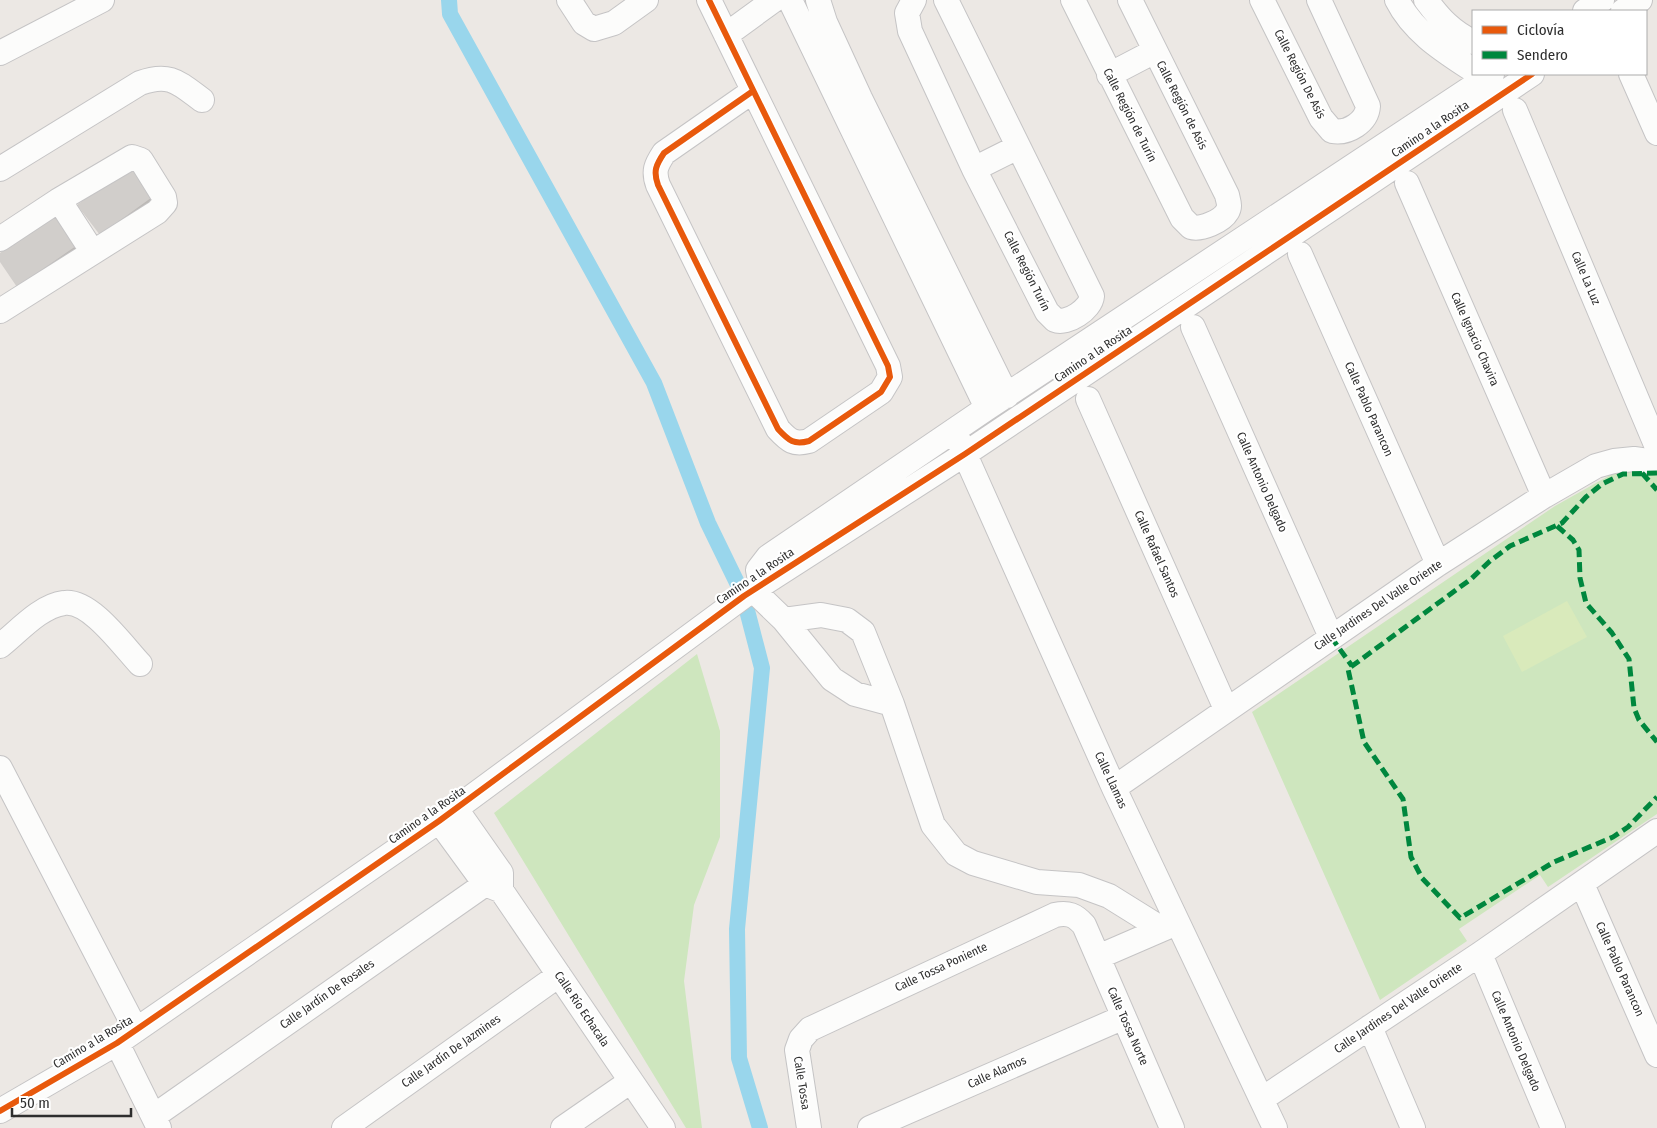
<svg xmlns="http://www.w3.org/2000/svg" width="1657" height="1128" viewBox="0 0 1657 1128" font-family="'Fira Sans Condensed',sans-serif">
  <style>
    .green { fill: #cee6be }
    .pitch { fill: #d9eabb }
    .shadow { fill: #0003 }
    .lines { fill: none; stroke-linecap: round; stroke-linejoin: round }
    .canal { stroke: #99d6ec; stroke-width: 16 }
    .building { fill: #d1cecb }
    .minor-casing { stroke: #c5c4c5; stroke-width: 26 }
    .minor { stroke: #fcfcfb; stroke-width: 24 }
    .quiet { stroke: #00873e; stroke-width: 5; stroke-dasharray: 10 5; stroke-linecap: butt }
    .cycleway-casing { stroke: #fff; stroke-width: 9 }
    .cycleway { stroke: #e8590c; stroke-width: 6 }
    .labels { text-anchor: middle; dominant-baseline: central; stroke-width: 4.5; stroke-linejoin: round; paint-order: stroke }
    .street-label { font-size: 12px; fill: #2e2e2e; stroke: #fff }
  </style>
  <rect width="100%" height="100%" fill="#ece8e4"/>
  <path class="green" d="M1630 468 1657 476V814L1548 887 1540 875 1459 929 1467 941 1380 1000 1252 712 1555 506 1612 474Z
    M697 654 720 731V837L694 905 684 981 702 1128H686L494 813Z"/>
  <path class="pitch" d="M1567 601 1587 637 1522 672 1503 636Z"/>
  <path class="shadow" d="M133 166 163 204 101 235Z
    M54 216 84 255 18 286 0 259V254Z"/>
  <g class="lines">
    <path class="canal" d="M449 0 450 14 654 383 708 523 743 595 762 668 737 929 739 1058 760 1128"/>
  </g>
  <path class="building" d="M133 164 155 195 100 235 77 205Z
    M54 215 76 246 17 287 0 262V253Z"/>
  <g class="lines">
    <defs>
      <path id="minor" d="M569 0 584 23 594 29 614 23 646 0
        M709 0 888 366 890 377 881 392 809 441C794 445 789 441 778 429L658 185C653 171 656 165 664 153L753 91
        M790 0 987 408
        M818 0 825 22 860 98 1007 396
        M914 0 907 13 910 31 974 169 1047 312 1055 320C1067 325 1091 309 1092 296L946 0
        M1073 0 1182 218 1191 227C1201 230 1222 221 1227 212 1231 206 1228 201 1227 195L1130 0
        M1262 0 1321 118 1332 131C1348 134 1367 122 1368 106L1319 0
        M1397 0C1413 32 1444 51 1473 70
        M1426 0C1440 19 1452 32 1473 42
        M1585 11 1602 0
        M1623 11 1640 0
        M726 35 774 0
        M0 53 102 0
        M1631 74 1657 133
        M1109 75 1155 51
        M1515 110 1657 447
        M0 169 140 83C170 72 179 83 202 100
        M974 169 1018 147
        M1407 183 1544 496
        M59 200 92 251
        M0 239 59 200 132 157 141 160 164 197 165 203 157 212 0 311
        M1300 254 1438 564
        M1193 327 1331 637
        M1088 399 1226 709
        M959 441 1114 788 1275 1128
        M761 585 758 570 768 557 987 408 1492 74
        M753 590 784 620 832 679 855 694 892 704 933 825 956 854 973 863 1037 882 1079 885 1109 896 1162 929
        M784 620 821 615 847 620 863 632 892 704
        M0 646C18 632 40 606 64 603 90 599 123 646 140 664
        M0 768 136 1030
        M1114 788 1438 564 1544 496 1596 466 1614 461 1634 459 1657 462
        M456 809 501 873V890L663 1128
        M439 821 485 884 500 890
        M1582 884 1657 1055
        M1480 954 1553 1128
        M1098 957 1172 925
        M1370 1027 1413 1128
        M117 1043 159 1128
        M1262 1099 1480 954 1657 831
        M0 1111 117 1043 439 821 744 596 965 454 1532 74
        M154 1116 501 873
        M344 1128 559 975
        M563 1128 631 1081
        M809 1128 797 1050 801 1039 810 1029 1055 915C1068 912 1075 915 1084 925L1172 1128
        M870 1128 1124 1017"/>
    </defs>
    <use href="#minor" class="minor-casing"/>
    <use href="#minor" class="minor"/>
    <path class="quiet" d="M1642 473 1657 490
      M1657 473 1623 474 1602 484 1586 497 1562 523 1510 546 1490 561 1471 579 1348 669 1364 742 1403 799 1411 857 1422 878 1460 918 1554 862 1613 837 1628 827 1657 797
      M1557 526 1573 540 1579 550 1580 578 1586 603 1612 633 1629 659 1634 708 1639 720 1657 742
      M1331 637 1352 666"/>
    <defs>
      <path id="cycleway" d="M709 0 888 366 890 377 881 392 809 441C794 445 789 441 778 429L658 185C653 171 656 165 664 153L753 91
        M0 1111 117 1043 439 821 744 596 965 454 1532 74"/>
    </defs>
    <use href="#cycleway" class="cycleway-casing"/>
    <use href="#cycleway" class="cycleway"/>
  </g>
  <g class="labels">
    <g class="street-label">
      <text transform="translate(1300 74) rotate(63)">Calle Región De Asís</text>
      <text transform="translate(1182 105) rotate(63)">Calle Región de Asís</text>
      <text transform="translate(1130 115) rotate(63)">Calle Región de Turín</text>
      <text transform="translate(1430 129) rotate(-34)">Camino a la Rosita</text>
      <text transform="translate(1027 271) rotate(63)">Calle Región Turín</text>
      <text transform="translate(1586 278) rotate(67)">Calle La Luz</text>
      <text transform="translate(1475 339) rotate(66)">Calle Ignacio Chavira</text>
      <text transform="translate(1093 354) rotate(-34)">Camino a la Rosita</text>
      <text transform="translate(1369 409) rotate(66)">Calle Pablo Parancon</text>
      <text transform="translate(1262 482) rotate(66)">Calle Antonio Delgado</text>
      <text transform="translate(1157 554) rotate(66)">Calle Rafael Santos</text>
      <text transform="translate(755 576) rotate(-34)">Camino a la Rosita</text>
      <text transform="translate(1378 605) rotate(-34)">Calle Jardines Del Valle Oriente</text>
      <text transform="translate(1111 780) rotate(65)">Calle Llamas</text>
      <text transform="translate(427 815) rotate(-35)">Camino a la Rosita</text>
      <text transform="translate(941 967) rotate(-25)">Calle Tossa Poniente</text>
      <text transform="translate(1620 969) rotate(66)">Calle Pablo Parancon</text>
      <text transform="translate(327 994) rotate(-35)">Calle Jardín De Rosales</text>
      <text transform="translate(1398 1008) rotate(-34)">Calle Jardines Del Valle Oriente</text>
      <text transform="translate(582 1009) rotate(56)">Calle Río Echacala</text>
      <text transform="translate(1128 1026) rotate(66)">Calle Tossa Norte</text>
      <text transform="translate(1516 1041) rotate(67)">Calle Antonio Delgado</text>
      <text transform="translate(93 1042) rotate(-31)">Camino a la Rosita</text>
      <text transform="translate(451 1051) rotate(-35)">Calle Jardín De Jazmines</text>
      <text transform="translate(997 1072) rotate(-24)">Calle Alamos</text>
      <text transform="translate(802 1083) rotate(81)">Calle Tossa</text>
    </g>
  </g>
  <rect x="1472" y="10" width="175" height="65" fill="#ffffff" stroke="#ababab"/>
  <rect x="1482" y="26" width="25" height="8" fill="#e8590c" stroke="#ababab"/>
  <text x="1517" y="35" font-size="15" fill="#2e2e2e">Ciclovía</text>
  <rect x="1482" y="51" width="25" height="8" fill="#00873e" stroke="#ababab"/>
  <text x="1517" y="60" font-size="15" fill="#2e2e2e">Sendero</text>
  <path d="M12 1108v8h119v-8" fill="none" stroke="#2e2e2e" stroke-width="2.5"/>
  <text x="20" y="1108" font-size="15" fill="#2e2e2e" stroke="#ffffff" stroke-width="4" paint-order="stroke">50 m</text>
</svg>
